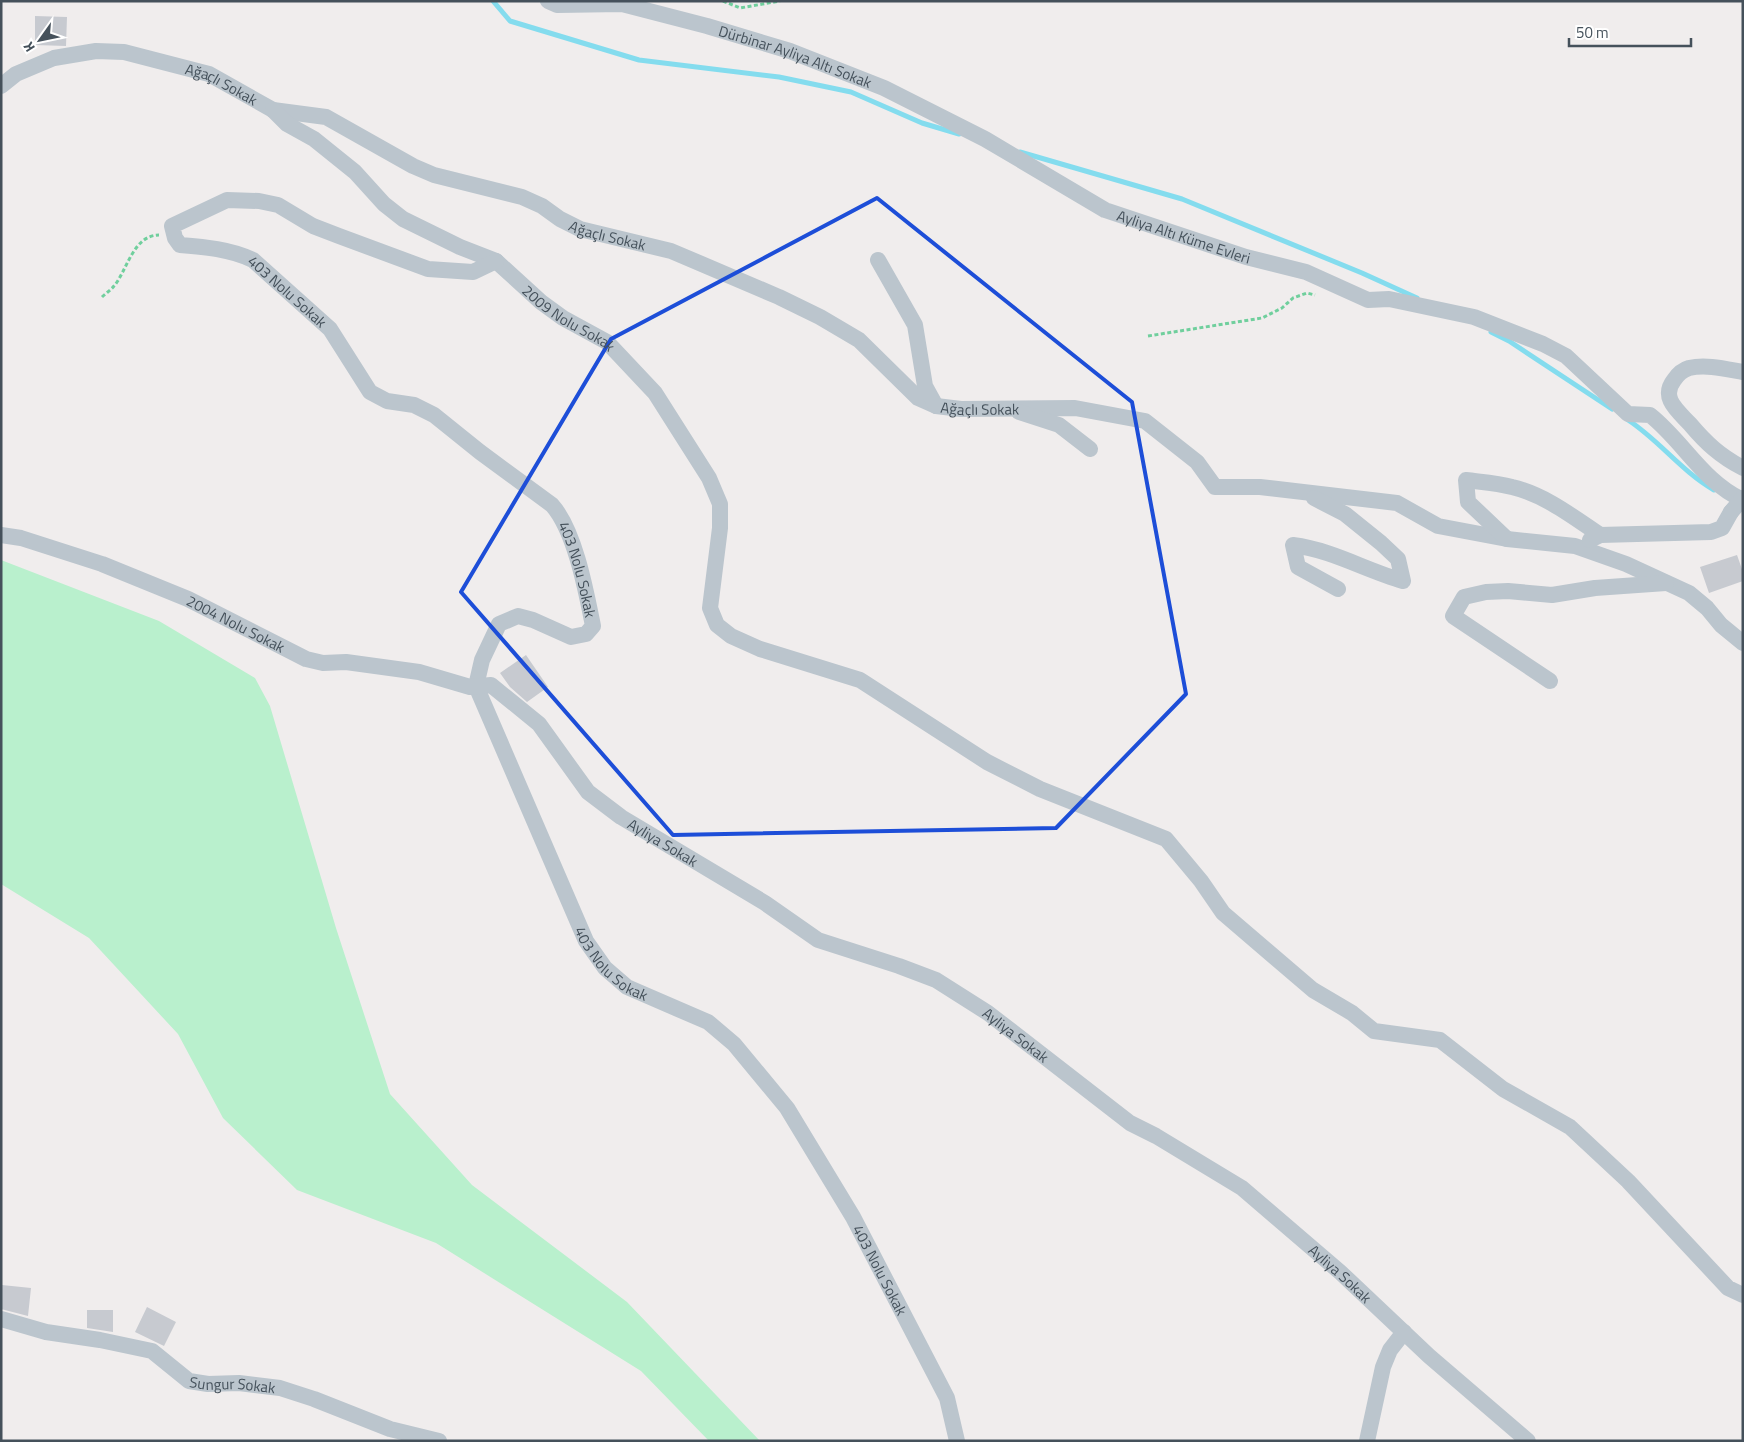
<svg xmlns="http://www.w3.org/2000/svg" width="1744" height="1442" viewBox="0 0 1744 1442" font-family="'Titillium Web',sans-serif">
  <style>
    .green { fill: #b9f0cd }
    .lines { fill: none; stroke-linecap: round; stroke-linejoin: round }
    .stream { stroke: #84dcee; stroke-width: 5 }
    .building { fill: #c7cad0 }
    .path { stroke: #70cf9d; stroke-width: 3; stroke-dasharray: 4 2.5; stroke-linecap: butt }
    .minor { stroke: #bbc5cd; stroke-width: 16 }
    .minor-bridge { stroke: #bbc5cd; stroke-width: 16 }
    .marked { fill: none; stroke: #1d4ed8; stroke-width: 4; stroke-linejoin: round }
    .labels { text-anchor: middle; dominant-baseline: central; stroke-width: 4; stroke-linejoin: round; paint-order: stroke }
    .street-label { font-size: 15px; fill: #45515b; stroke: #fff }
  </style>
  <rect width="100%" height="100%" fill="#f0eded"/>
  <path class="green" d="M1 560 159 621 255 678 270 706 336 928 390 1094 472 1185 627 1302 760 1441H709L641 1371 436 1243 297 1190 223 1118 178 1034 89 938 1 884Z"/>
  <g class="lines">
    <path class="stream" d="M493 1 510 21 639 60 779 77 851 92 922 123 959 134
      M1020 152 1182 199 1362 273 1417 298
      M1491 332 1509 341 1612 409
      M1628 420C1659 440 1681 471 1714 490"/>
  </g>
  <path class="building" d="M35 16 67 17 66 46 35 45Z
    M1737 555 1743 572V581L1709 593 1700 567Z
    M526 655 548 687 527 702 510 687 500 673Z
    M2 1285 31 1288 28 1316 1 1309Z
    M147 1307 176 1322 164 1346 135 1332Z
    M87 1310H113V1332L87 1328Z"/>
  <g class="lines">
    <path class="path" d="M723 1 740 8 780 1
      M102 297C106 293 111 290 114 286 127 271 133 235 159 235
      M1148 336 1262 318 1282 308 1293 298 1307 293 1315 295"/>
    <g class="minor">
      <path id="s1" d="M548 1 557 5 622 4 707 26 790 51 884 88 985 139 1105 210 1246 257 1306 272 1368 300 1389 299 1474 317 1543 344 1566 356 1628 414 1650 415C1683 441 1703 482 1743 500"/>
      <path id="s2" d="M1 86 16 74 54 58 96 51 124 52 209 74 273 110 326 117 413 166 434 175 522 197 542 206 560 219 580 229 671 251 779 297 820 317 859 340 918 398 936 406 961 409 1075 408 1145 421 1197 462 1215 487H1260L1397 503 1438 526 1507 539 1575 546 1626 564 1689 593 1707 608 1721 625 1743 643"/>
      <path id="s3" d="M273 110 287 124 314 139 355 172 384 204 403 219 460 247 496 261 541 302 563 318 607 342 655 393 709 478 720 504V528L710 608 717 625 731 636 760 649 860 680 987 762 1040 789 1166 839 1201 881 1223 913 1313 990 1352 1013 1374 1031 1440 1040 1503 1089 1570 1127 1628 1181 1728 1288 1743 1295"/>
      <path d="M878 260 915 325 925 386 936 406"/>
      <path id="s4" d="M496 261 473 272 428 269 339 236 313 226 278 205 259 201 227 200 172 226 175 238 180 245C205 247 230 249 253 260L330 329 370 392 387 401 414 405 434 415 480 452 552 505C575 531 586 591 593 626L586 634 571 637 533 620 518 616 499 624 482 660 476 686 586 941 605 968 627 987 708 1022 734 1044 787 1108 853 1217 947 1398 957 1441"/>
      <path d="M1743 372C1726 369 1706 364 1689 368 1682 370 1678 374 1674 380 1660 398 1678 411 1690 424 1706 443 1720 456 1743 468"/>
      <path d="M1019 412 1059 425 1090 449"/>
      <path d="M1314 498 1345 514 1381 543 1398 559 1403 581C1365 570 1332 550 1293 545L1298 567 1338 589"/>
      <path id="s5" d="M1 535 21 538 102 564 188 599 306 659 323 663 346 662 419 672 470 687 491 685 539 724 588 792 621 817 765 903 818 940 899 966 936 980 988 1013 1130 1123 1156 1136 1242 1188 1340 1272 1429 1356 1528 1441"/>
      <path d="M1507 539 1468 502 1466 480C1481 482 1497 483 1512 487 1545 495 1572 516 1600 535"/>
      <path d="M1590 540 1600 535 1711 532 1722 528 1731 512"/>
      <path d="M1550 681 1453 616 1464 597 1486 592 1508 591 1552 595 1595 588 1666 583"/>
      <path id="s6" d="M1 1319 46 1332 100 1340 152 1351 189 1381 208 1384 239 1383 280 1388 314 1399 390 1429 439 1441"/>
      <path d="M1367 1441 1383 1367 1390 1350 1404 1332"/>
    </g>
    <path class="minor-bridge" d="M1731 512 1743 498"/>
  </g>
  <path class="marked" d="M877 198 1132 402 1186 694 1056 828 673 835 461 592 611 339Z"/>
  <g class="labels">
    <g class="street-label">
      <text stroke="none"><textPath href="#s1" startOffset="256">Dürbinar Ayliya Altı Sokak</textPath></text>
      <text stroke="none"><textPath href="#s2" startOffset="234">Ağaçlı Sokak</textPath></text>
      <text stroke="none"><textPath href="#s2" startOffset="654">Ağaçlı Sokak</textPath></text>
      <text stroke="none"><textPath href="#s1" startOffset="686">Ayliya Altı Küme Evleri</textPath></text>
      <text stroke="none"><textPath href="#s4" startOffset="489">403 Nolu Sokak</textPath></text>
      <text stroke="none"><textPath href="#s3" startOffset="366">2009 Nolu Sokak</textPath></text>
      <text stroke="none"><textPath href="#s2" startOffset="1074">Ağaçlı Sokak</textPath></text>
      <text stroke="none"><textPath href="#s4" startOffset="908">403 Nolu Sokak</textPath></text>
      <text stroke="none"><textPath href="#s5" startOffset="252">2004 Nolu Sokak</textPath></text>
      <text stroke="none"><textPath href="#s5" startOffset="755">Ayliya Sokak</textPath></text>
      <text stroke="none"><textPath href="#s4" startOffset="1449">403 Nolu Sokak</textPath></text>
      <text stroke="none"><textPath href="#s5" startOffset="1160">Ayliya Sokak</textPath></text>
      <text stroke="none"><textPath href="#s4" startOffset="1869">403 Nolu Sokak</textPath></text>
      <text stroke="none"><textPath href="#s5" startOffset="1564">Ayliya Sokak</textPath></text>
      <text stroke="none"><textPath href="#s6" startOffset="246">Sungur Sokak</textPath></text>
    </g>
  </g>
  <rect width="1744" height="1442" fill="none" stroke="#45515b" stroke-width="5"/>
  <g transform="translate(40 40) rotate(237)" stroke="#ffffff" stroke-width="4" paint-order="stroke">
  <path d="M0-4L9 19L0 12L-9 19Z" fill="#45515b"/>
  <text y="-8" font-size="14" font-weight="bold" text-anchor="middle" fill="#45515b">K</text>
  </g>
  <path d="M1569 38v8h122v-8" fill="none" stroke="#45515b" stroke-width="2.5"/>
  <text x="1576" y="38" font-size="15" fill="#45515b" stroke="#ffffff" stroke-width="4" paint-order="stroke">50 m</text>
</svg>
